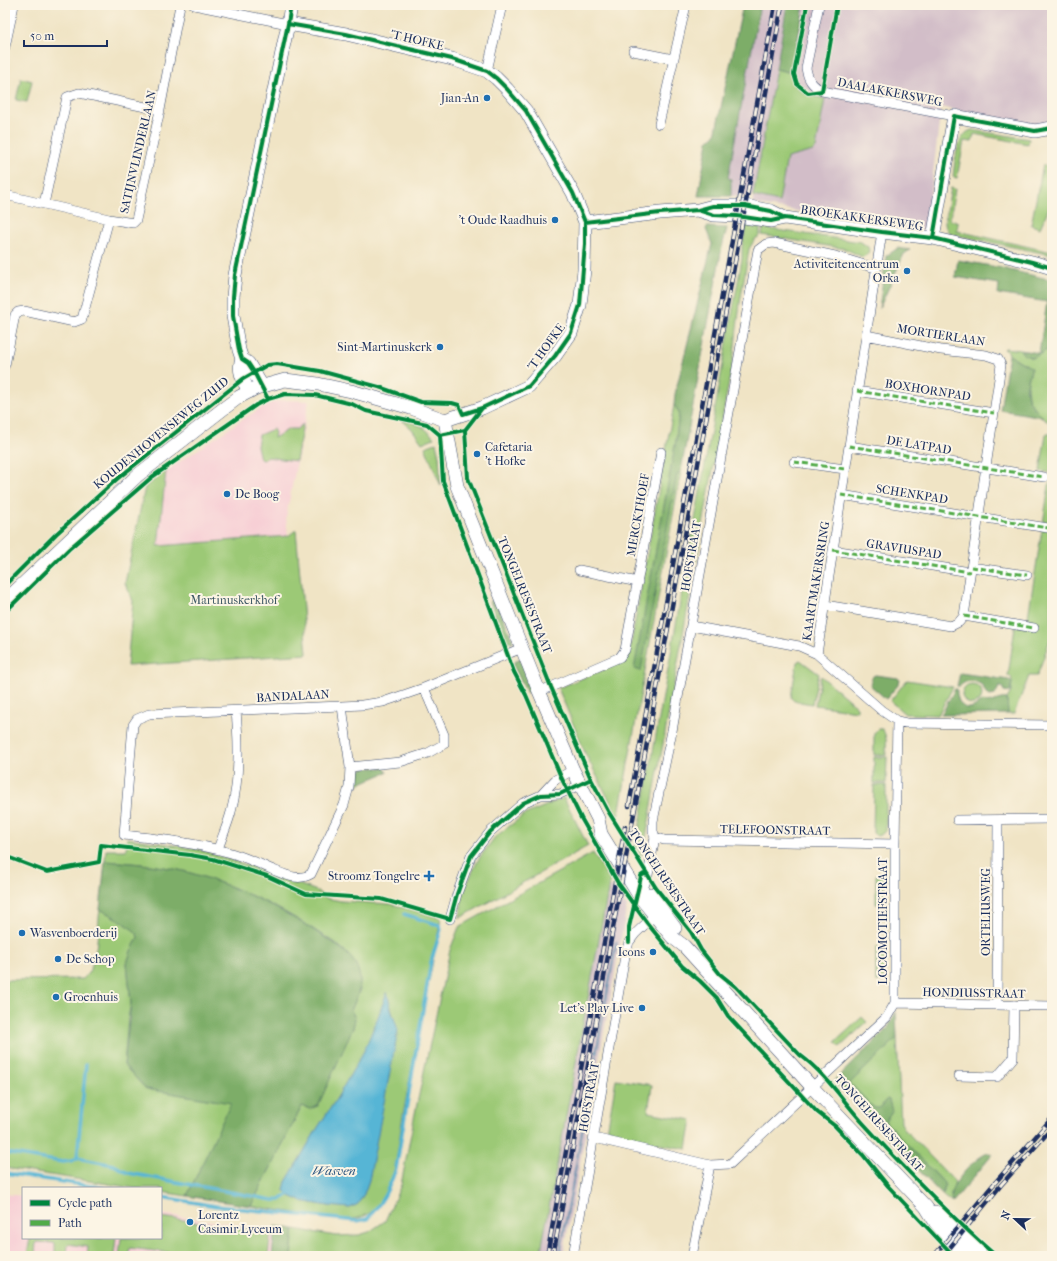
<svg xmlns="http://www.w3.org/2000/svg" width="1057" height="1261" viewBox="0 0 1057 1261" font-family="'IM FELL French Canon',serif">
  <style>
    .built { fill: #f7cfd5 }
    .industrial { fill: #d2bdc8 }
    .green { fill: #9cc976; stroke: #5c7c6a; fill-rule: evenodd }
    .forest { fill: #7dad67; stroke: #4c6e62 }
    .water { fill: #57b5d5; stroke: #39729a }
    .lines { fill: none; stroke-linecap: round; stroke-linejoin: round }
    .stream { stroke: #57b5d5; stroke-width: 3.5 }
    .street-casing { stroke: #3b4a6d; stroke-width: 10 }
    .secondary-casing { stroke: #3b4a6d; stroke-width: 14 }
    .street { stroke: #fff; stroke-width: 9 }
    .secondary { stroke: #fff; stroke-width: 13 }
    .rail-casing { stroke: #1b2f5e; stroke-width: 4.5 }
    .rail { stroke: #fcf5e5; stroke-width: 3; stroke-dasharray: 9; stroke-linecap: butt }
    .quiet { stroke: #52ab49; stroke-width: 3; stroke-dasharray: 6 3; stroke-linecap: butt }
    .cycleway-casing { stroke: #fcf5e5; stroke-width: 6 }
    .cycleway { stroke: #00873e; stroke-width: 4 }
    .poi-dot { fill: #1f6fb2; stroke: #fcf5e5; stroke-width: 1.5 }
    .labels { text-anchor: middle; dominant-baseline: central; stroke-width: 4; stroke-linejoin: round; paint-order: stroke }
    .street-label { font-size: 12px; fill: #1b2f5e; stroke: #fcf5e5 }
    .poi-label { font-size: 12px; fill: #1b2f5e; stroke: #fcf5e5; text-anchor: end }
    .park-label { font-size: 12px; fill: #3b5664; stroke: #fcf5e5 }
    .water-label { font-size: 13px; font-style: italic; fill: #2d5782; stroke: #fcf5e5 }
  </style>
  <rect width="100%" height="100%" fill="#fcf5e5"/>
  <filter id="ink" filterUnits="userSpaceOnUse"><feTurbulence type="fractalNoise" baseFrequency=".025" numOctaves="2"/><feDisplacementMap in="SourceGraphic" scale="8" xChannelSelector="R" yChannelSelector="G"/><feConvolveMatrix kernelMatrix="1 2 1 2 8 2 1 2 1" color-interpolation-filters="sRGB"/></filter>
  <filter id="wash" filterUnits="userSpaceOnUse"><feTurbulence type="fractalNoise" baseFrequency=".012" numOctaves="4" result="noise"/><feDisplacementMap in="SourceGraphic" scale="16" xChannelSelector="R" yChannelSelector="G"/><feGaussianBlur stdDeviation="0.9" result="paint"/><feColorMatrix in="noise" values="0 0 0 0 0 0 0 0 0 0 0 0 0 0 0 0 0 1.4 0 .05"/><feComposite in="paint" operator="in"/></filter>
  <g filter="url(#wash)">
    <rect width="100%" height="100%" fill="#f0e4c5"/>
    <path class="built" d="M284 400 309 401 286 517 288 536 158 547 166 471 243 419 270 403Z
      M5 1194 23 1196V1238H161V1214L275 1230 272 1256H5Z"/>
    <path class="industrial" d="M760 5H787L753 196H731V179L728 178Z
      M792 5H1052V116L1037 129 941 107 926 231 752 204 777 95Z
      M606 877 610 887H613L612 890H615V893L618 894 617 897 620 898V899L627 906 563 1256H532Z"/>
    <path class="green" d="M776 69 792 73C796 94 807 94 825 99L816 148 813 151 787 158 779 202 753 196Z
      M21 78 32 81 27 102 16 100Z
      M972 130 1029 139 1028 144 974 134 972 142 964 141 957 178 953 177C955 162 956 134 972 130Z
      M1043 165 1052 167V201L1040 228 1031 225Z
      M951 188 955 189 950 220 958 222 957 231 1052 252V255L951 234C947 231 945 227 945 222Z
      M746 226 760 228V236L755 239 749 249 740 303 734 354 643 854 641 855 636 846 742 259V247Z
      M763 228 861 242 868 247C870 253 868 255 862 257L846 249 762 235Z
      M1052 347V422H1048C1043 417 1038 413 1034 408 1024 396 1027 382 1032 368L1009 355 1008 351 1004 349 1005 348 1020 350 1023 353H1042L1045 350Z
      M674 405 679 412 676 440 635 669 677 475 681 471 619 814 617 815 586 755 558 688 625 661 629 655Z
      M402 420C416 423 425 426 434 438L422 443 412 429Z
      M303 424 296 461 267 457 264 460 260 459 257 446 259 435 273 429 275 433 274 438 289 429H297Z
      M1046 434H1052V634L1037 676H1029L1014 714H1008L1007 699 1011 692 1012 682 1011 676H1008L1015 627 1027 623 1051 473 1040 471Z
      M436 443 439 456 441 486 425 447Z
      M166 471 158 546 288 536 296 530 307 654 127 666 133 601 125 583 145 487Z
      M800 660 819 674 812 704 794 701 791 698 797 662Z
      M821 676 857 707V711L815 705Z
      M907 680 953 687 938 715 905 714 890 701Z
      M962 694a10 10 0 1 1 20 0a10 10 0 1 1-20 0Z
      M878 729H882C888 736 886 747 886 755H874V733Z
      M874 757H887L886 783H874Z
      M874 785H886V830L882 834 877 836 873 833Z
      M564 798 588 846 460 918 463 892 478 860 495 837 524 815Z
      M127 838 198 849 255 868 317 891 326 898 341 901 391 904 441 918C429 984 415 1049 403 1115 398 1142 398 1175 382 1200 373 1215 359 1220 341 1220L251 1206 302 1106 310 1109 328 1082 353 1028 355 1018 351 1011 360 989C357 981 353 961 348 955 342 946 325 937 316 931 279 906 230 884 187 872 161 865 132 863 105 861L106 850H126ZM387 993 397 1030 369 1180 364 1194 358 1204 350 1208 329 1206 301 1201 290 1196 284 1191 286 1182 317 1129 337 1098 364 1051 377 1020Z
      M593 853 610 880 540 1256H291L294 1229 336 1236 359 1235 369 1232 385 1221 401 1185 414 1118 450 950 459 927Z
      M876 875H884V904H876Z
      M100 909 123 922 137 933 138 938 131 951 127 963 131 1003 128 1018 124 1065 146 1089 232 1103 187 1196 161 1192V1188H134L5 1168V980L83 979C99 965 97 929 100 909Z
      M876 947H884V981H876Z
      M862 1017 867 1022 840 1047 835 1042Z
      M897 1038 901 1123 906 1131 955 1182 951 1194 952 1203 942 1195 944 1192V1183L884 1120 891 1111 889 1100 887 1099 879 1108 876 1109 872 1106 849 1083Z
      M616 1079 652 1085 648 1112 692 1120 687 1149 610 1136 607 1132Z
      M161 1217 271 1232 268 1256H180V1254L130 1248 128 1256H119L121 1238H161Z
      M30 1238H116L114 1256H87L88 1247 68 1244 67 1256H55V1243L36 1242 35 1256H24L27 1255Z"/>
    <path class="forest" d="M743 5H760L728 178 731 179V196H698L708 141 715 135Z
      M787 5H804L792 73 776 69Z
      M707 227 727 228 722 247 681 471 677 475 641 671 634 669 676 440 679 412 674 405 675 394 712 244 706 229Z
      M898 248 910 250 904 254 879 309 886 256Z
      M958 260 997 267 1052 280V347L1033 358 1024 355 1020 350 1039 353 1047 302 998 294 999 284 955 277Z
      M1009 355 1032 368C1023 391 1025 400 1043 417L1000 410Z
      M494 599 497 602 513 641 505 644 490 601Z
      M520 658 533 690 527 693 512 664Z
      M960 673 1009 680 1012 682 1010 692 1004 691 1002 687H999L995 695 990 696 986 693 982 685C974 680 967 679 960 686H957Z
      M875 675 898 678 900 680 899 684 886 699 870 685 872 677Z
      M955 689H957C956 699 962 712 973 707 976 706 979 703 982 701 992 706 997 697 1007 699L1008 714 941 715Z
      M385 768 387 773 383 774 359 784C355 782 353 780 354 776 356 766 377 768 385 768Z
      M105 861C132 863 161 865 187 872 234 885 281 908 321 935 332 942 352 954 357 967 364 985 358 994 351 1010L355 1018 353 1028 318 1106 310 1109 302 1106 251 1206 187 1196 231 1103 146 1089 124 1065 131 1003 127 963 131 951 138 938 137 933 123 922 100 909Z
      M896 1012 897 1038 850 1083 872 1106 875 1108H879L887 1099 889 1100 892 1111 885 1121 944 1183 945 1186 942 1195 835 1082 836 1079 888 1028Z
      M989 1153 993 1154 952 1203C952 1201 951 1197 951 1194 952 1183 978 1154 989 1153Z
      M275 1226 294 1229 291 1256H272Z"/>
    <path class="water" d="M616 941 617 942 560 1256H559Z
      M387 992 391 1010 398 1030 369 1180 364 1194 358 1204 350 1208 329 1206 301 1201 290 1196 284 1191 286 1182 317 1129 337 1098 364 1051 377 1020Z"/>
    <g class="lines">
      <path class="stream" d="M5 1153 63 1162 71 1161 77 1158 114 1165 128 1173 273 1200H280L288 1195
        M77 1158 86 1064
        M5 1173 103 1188
        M161 1197 216 1206 357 1221 367 1219C383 1202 388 1190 396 1169L431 962 441 929 439 925 404 914"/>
    </g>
  </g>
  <g filter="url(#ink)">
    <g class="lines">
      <defs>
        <path id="street" d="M194 5 288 24
          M819 5 806 68C808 80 812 85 822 91L954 116
          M5 47 14 5
          M633 51 673 59
          M487 71 502 5
          M659 124 686 5
          M5 195 109 219
          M44 204 67 97 79 93 160 110
          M882 232 817 654 881 710 897 721 906 723 1052 725
          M5 365 15 315 18 312 24 311 74 322 82 319 109 219 133 223 136 220 160 110 180 5
          M857 391 994 413
          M849 446 1044 477
          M794 462 845 469
          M841 495 1048 528
          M833 550 970 572
          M971 567 1027 575
          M579 570 638 582
          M825 605 951 626 959 622 964 616 1001 365 998 359 986 355 941 350 866 335
          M964 616 1034 628
          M691 626 799 646 817 654
          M539 691 551 687 620 657 625 650 661 452
          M342 706 350 767 349 787 344 805 311 874C298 882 284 874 271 869 258 863 244 857 231 853 196 843 160 839 124 835L133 725 137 719 149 714Z
          M342 706 362 705 383 702 424 688 522 648
          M350 767 400 762 428 753 444 744V735L424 688
          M541 795 555 780 573 770
          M957 820 1052 819
          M655 837 664 840 895 844
          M218 849C222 837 228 824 231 812 240 780 239 743 236 711
          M640 897 648 875 655 837 653 831V821L672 731 758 250 766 244 774 243 835 256 875 268
          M450 919 457 894 471 856 490 832 523 803 541 795 560 794 580 785
          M895 1003 1052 1006
          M997 1004 998 820
          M959 1076 997 1077 1013 1058 1014 1005
          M594 1138 710 1165 730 1164 887 1017 895 1003V844L897 721
          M573 1256 625 956 629 942 635 934 658 912
          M692 1256 710 1165"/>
        <path id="secondary" d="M698 210 714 215 737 216 771 221 785 218
          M585 222 660 213 698 210 713 206H745L771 211 785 218 882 232 933 238 1032 262 1052 268
          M933 238 954 116 1035 131 1052 128
          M242 359C237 370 244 382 249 392
          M262 386 248 363 242 359 239 350 233 316V297L235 275 288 24 291 5
          M445 420 457 486 539 691 573 770 598 819 601 834 640 897 672 937 684 946 812 1087 926 1207 936 1223 965 1256
          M5 601 138 475 223 409 239 397 256 388 285 380 318 384 351 391 411 408 445 420 482 408 529 386 555 356 571 333 580 305 584 270 585 222 573 193 526 111 507 89 496 78 487 71 452 59 346 34 288 24
          M650 894 675 928
          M935 1212 942 1216 982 1256"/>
      </defs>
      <use href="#street" class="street-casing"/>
      <use href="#secondary" class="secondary-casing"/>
      <use href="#street" class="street"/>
      <use href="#secondary" class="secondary"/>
      <defs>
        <path id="rail" d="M629 806 775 5
          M547 1256 625 827
          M553 1256 782 5
          M934 1256 993 1185 1052 1118
          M943 1256 1001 1185 1052 1128"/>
      </defs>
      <use href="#rail" class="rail-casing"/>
      <use href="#rail" class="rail"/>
      <path class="quiet" d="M857 391 994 413
        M849 446 1044 477
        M794 462 845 469
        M841 495 1048 528
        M833 550 970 572
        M971 567 1027 575
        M964 616 1034 628"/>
      <defs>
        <path id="cycleway" d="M807 5 794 74 797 84 808 93 822 91 837 5
          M698 210 714 215 737 216 771 221 785 218
          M585 222 660 213 698 210 713 206H745L771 211 785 218 882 232 933 238 1032 262 1052 268
          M933 238 954 116 1035 131 1052 128
          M268 399 254 372 248 363 242 359 239 350 233 316V297L235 275 288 24 291 5
          M465 430 468 478 551 687 591 779 608 811 656 888 691 932 701 950 720 974 736 987 800 1055C826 1074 843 1101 864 1124 906 1170 949 1215 996 1256
          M440 435 443 481 514 672 526 695 561 777 581 818 618 883 647 923 682 966 700 981 717 998 728 1016 817 1112 835 1126 863 1155 888 1186 954 1256
          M5 585 56 534 117 479 243 379 267 365 277 364 320 371 379 387 421 402 452 403 459 405 463 414 482 408 529 386 555 356 571 333 580 305 585 244V222L573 193 526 111 507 89 496 78 487 71 452 59 346 34 288 24
          M5 612 69 549 152 477 256 405 268 399 285 394 315 395 352 404 366 411 427 424 440 435 465 430 482 408
          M5 856 47 872 99 862 101 845 190 855 213 859 267 876 306 894 381 899 450 919 457 894 471 856 490 832 523 803 541 795 560 794 591 779
          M629 942V927L640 881 641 876 644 874 648 875"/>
      </defs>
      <use href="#cycleway" class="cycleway-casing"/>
      <use href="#cycleway" class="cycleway"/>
    </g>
  </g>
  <g class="poi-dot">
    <circle cx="487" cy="98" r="4"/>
    <circle cx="555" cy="220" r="4"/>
    <circle cx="907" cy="271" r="4"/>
    <circle cx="440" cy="347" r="4"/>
    <circle cx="477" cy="454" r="4"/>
    <circle cx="227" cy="494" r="4"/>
    <path d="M427 870h4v4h4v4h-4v4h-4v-4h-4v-4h4z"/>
    <circle cx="22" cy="933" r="4"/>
    <circle cx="653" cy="952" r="4"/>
    <circle cx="58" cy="959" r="4"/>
    <circle cx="56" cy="997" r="4"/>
    <circle cx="642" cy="1008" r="4"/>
    <circle cx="190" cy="1222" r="4"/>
  </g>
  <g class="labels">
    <g class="street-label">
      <text transform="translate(417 40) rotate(13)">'T HOFKE</text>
      <text transform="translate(890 92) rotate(11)">DAALAKKERSWEG</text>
      <text transform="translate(138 152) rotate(-77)">SATIJNVLINDERLAAN</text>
      <text transform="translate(862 218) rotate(8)">BROEKAKKERSEWEG</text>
      <text transform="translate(941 335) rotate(9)">MORTIERLAAN</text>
      <text transform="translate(546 347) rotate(-54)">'T HOFKE</text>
      <text transform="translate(928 390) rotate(9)">BOXHORNPAD</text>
      <text transform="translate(161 433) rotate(-39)">KOUDENHOVENSEWEG ZUID</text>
      <text transform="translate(919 445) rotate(9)">DE LATPAD</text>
      <text transform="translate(912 494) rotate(9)">SCHENKPAD</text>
      <text transform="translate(638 515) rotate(-80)">MERCKTHOEF</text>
      <text transform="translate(904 549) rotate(9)">GRAVIUSPAD</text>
      <text transform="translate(691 556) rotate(-80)">HOFSTRAAT</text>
      <text transform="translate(816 581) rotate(-81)">KAARTMAKERSRING</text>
      <text transform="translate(525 595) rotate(68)">TONGELRESESTRAAT</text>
      <text transform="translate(293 696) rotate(-3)">BANDALAAN</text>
      <text transform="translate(775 830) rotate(1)">TELEFOONSTRAAT</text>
      <text transform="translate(667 882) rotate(56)">TONGELRESESTRAAT</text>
      <text transform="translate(986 912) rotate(-90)">ORTELIUSWEG</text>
      <text transform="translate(883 921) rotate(-90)">LOCOMOTIEFSTRAAT</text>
      <text transform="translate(974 993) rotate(1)">HONDIUSSTRAAT</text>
      <text transform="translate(589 1097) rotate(-80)">HOFSTRAAT</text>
      <text transform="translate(879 1123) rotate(48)">TONGELRESESTRAAT</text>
    </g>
    <g class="poi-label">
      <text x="479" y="98">Jian-An</text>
      <text x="547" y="220">'t Oude Raadhuis</text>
      <text x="899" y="264">Activiteitencentrum<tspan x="899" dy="14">Orka</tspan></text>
      <text x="432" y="347">Sint-Martinuskerk</text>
      <text x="485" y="447" text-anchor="start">Cafetaria<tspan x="485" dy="14">'t Hofke</tspan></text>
      <text x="235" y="494" text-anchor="start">De Boog</text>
      <text x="420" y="876">Stroomz Tongelre</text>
      <text x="30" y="933" text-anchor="start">Wasvenboerderij</text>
      <text x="645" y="952">Icons</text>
      <text x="66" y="959" text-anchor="start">De Schop</text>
      <text x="64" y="997" text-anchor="start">Groenhuis</text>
      <text x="634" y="1008">Let's Play Live</text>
      <text x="198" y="1215" text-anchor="start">Lorentz<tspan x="198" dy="14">Casimir Lyceum</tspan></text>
    </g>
    <g class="park-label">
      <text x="234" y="600">Martinuskerkhof</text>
    </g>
    <g class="water-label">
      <text x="334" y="1170">Wasven</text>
    </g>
  </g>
  <rect width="1057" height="1261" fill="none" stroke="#fcf5e5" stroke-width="20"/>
  <rect x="22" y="1187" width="140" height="52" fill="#fcf5e5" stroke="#a2a6af"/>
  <rect x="30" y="1200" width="20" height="6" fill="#00873e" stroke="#a2a6af"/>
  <text x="58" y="1207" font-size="12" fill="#1b2f5e">Cycle path</text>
  <rect x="30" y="1220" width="20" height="6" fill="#52ab49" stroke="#a2a6af"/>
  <text x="58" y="1227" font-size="12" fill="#1b2f5e">Path</text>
  <g transform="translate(1015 1219) rotate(292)" stroke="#fcf5e5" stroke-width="3" paint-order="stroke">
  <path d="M0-3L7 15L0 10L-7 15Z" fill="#1b2f5e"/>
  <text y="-6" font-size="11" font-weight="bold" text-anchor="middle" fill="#1b2f5e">N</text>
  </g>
  <path d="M24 40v6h83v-6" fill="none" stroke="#1b2f5e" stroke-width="2"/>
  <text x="30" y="40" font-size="12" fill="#1b2f5e" stroke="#fcf5e5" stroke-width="3" paint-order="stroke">50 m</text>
</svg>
